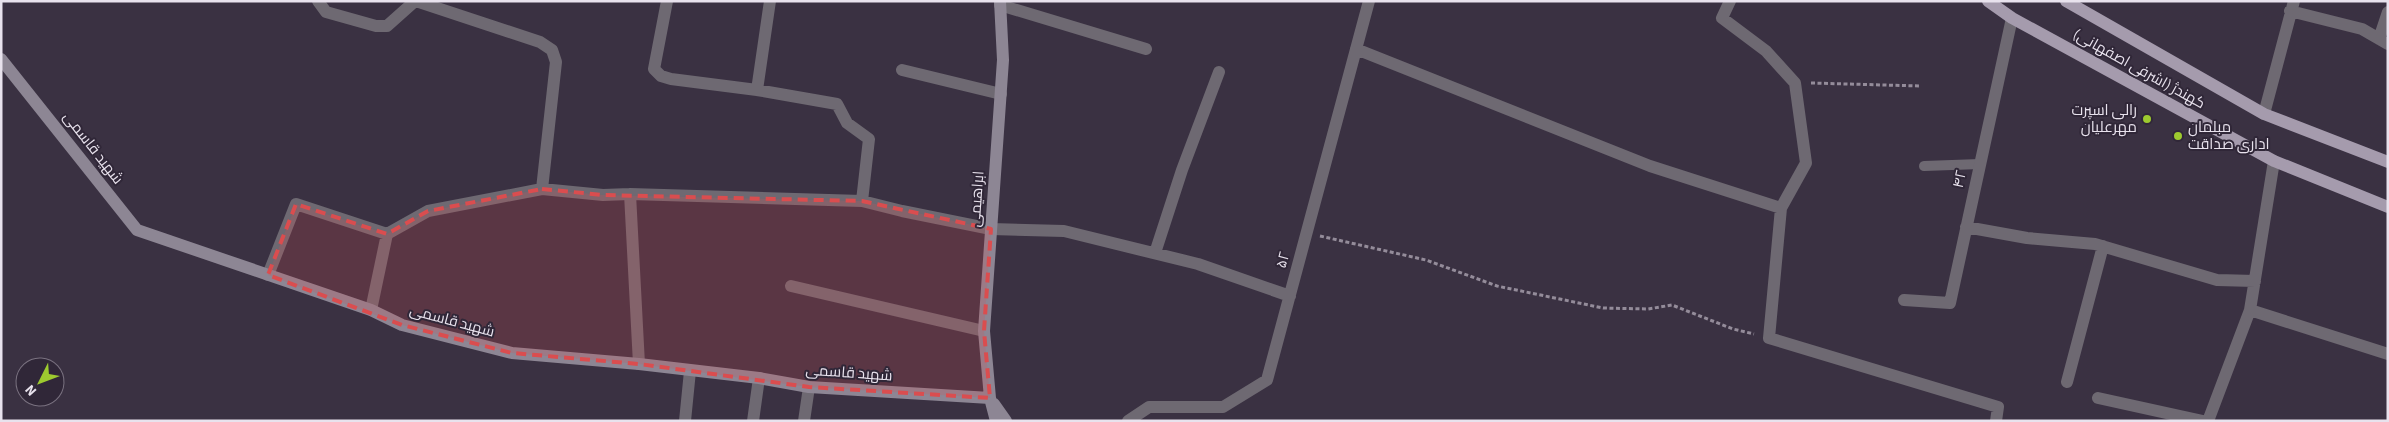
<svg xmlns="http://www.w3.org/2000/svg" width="2389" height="422" viewBox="0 0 2389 422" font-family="'Source Sans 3',Cairo,sans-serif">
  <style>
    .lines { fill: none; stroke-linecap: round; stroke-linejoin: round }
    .path { stroke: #948c9a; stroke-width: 3; stroke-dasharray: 4 2.5; stroke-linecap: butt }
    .lane { stroke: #6e6972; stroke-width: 10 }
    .street { stroke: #6e6972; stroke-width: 12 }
    .secondary { stroke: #8d8694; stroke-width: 12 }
    .primary { stroke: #a59bad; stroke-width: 12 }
    .marked { fill: #da4d4f; fill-opacity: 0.2; stroke: #da4d4f; stroke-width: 4; stroke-dasharray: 10 6; stroke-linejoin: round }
    .poi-dot { fill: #9dca2f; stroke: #302738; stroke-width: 2 }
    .labels { text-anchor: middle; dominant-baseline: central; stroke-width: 4; stroke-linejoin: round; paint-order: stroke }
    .street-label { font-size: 15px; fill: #e8e2ed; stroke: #302738 }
    .poi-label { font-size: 15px; fill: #e8e2ed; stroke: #302738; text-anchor: end }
  </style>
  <rect width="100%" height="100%" fill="#3a3142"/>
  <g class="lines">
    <path class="path" d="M1811 83 1920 86
      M1320 236 1426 260 1497 286 1603 308 1648 309 1672 305 1733 329 1754 334"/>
    <path class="lane" d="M1924 166 1980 164"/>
    <path class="street" d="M318 1 326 12 376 26H387L415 1
      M416 1 540 42 552 50 556 62 542 189
      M667 1 654 69 661 76 671 79 757 90 837 104 847 123 869 139 862 201
      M1730 1 1722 18 1766 51 1795 83 1806 163 1781 208 1769 338 1998 407 1996 421
      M1000 5 1146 49
      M2290 11 2362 29 2388 44
      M2379 39 2388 12
      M1356 49 1650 166 1781 208
      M902 70 1001 94
      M757 90 770 1
      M2264 114 2294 1
      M2274 161 2250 310 2388 354
      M630 194 639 364
      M1966 227 2027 238 2095 244 2217 280 2255 281
      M1155 253 1182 170 1219 72
      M268 275 296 204 387 234
      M791 286 984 331
      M1904 300 1950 303 2012 18
      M371 310 387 234 428 211 542 189 603 195 630 194 862 201 902 211 991 229 1064 231 1198 264 1290 296
      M2067 382 2103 246
      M2098 398 2203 421
      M685 421 690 371
      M753 421 759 378
      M804 421 809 387
      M1128 421 1149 407H1223L1267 380 1369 1
      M2208 421 2250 310"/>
    <path class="secondary" d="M1 59 137 230 371 310 402 325 512 353 639 364 759 378 809 387 990 398
      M994 404 1006 421
      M996 421 990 398 984 331 1003 60 1000 1"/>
    <path class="primary" d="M1988 1 2012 18 2274 161 2388 207
      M2066 1 2264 114 2388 162"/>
  </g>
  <path class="marked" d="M542 189 603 195 862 201 991 229 984 331 990 398 809 387 639 364 512 353 402 325 268 275 296 204 387 234 428 211Z"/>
  <g class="poi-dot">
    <circle cx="2147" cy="119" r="5"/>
    <circle cx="2178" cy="136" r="5"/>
  </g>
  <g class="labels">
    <g class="street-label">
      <text transform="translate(2139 69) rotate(29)">کهندژ (اشرفی اصفهانی)</text>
      <text transform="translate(93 148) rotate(52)">شهید قاسمی</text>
      <text transform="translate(1960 179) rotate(-78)">۴۲</text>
      <text transform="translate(977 199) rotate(-86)">ابراهیمی</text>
      <text transform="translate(1283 260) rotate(-75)">۵۲</text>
      <text transform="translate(452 321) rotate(15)">شهید قاسمی</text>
      <text transform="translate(849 373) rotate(4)">شهید قاسمی</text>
    </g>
    <g class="poi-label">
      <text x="2137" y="110">رالی اسپرت<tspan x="2137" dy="17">مهرعلیان</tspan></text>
      <text x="2188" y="127" text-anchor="start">مبلمان<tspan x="2188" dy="17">اداری صداقت</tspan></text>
    </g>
  </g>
  <rect width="2389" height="422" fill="none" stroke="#e8e2ed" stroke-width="5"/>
  <g transform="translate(40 382) rotate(228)"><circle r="24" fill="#302738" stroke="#7a7280"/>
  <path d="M0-4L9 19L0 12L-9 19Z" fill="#9dca2f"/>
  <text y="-8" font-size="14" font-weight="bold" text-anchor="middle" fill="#e8e2ed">N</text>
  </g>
</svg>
